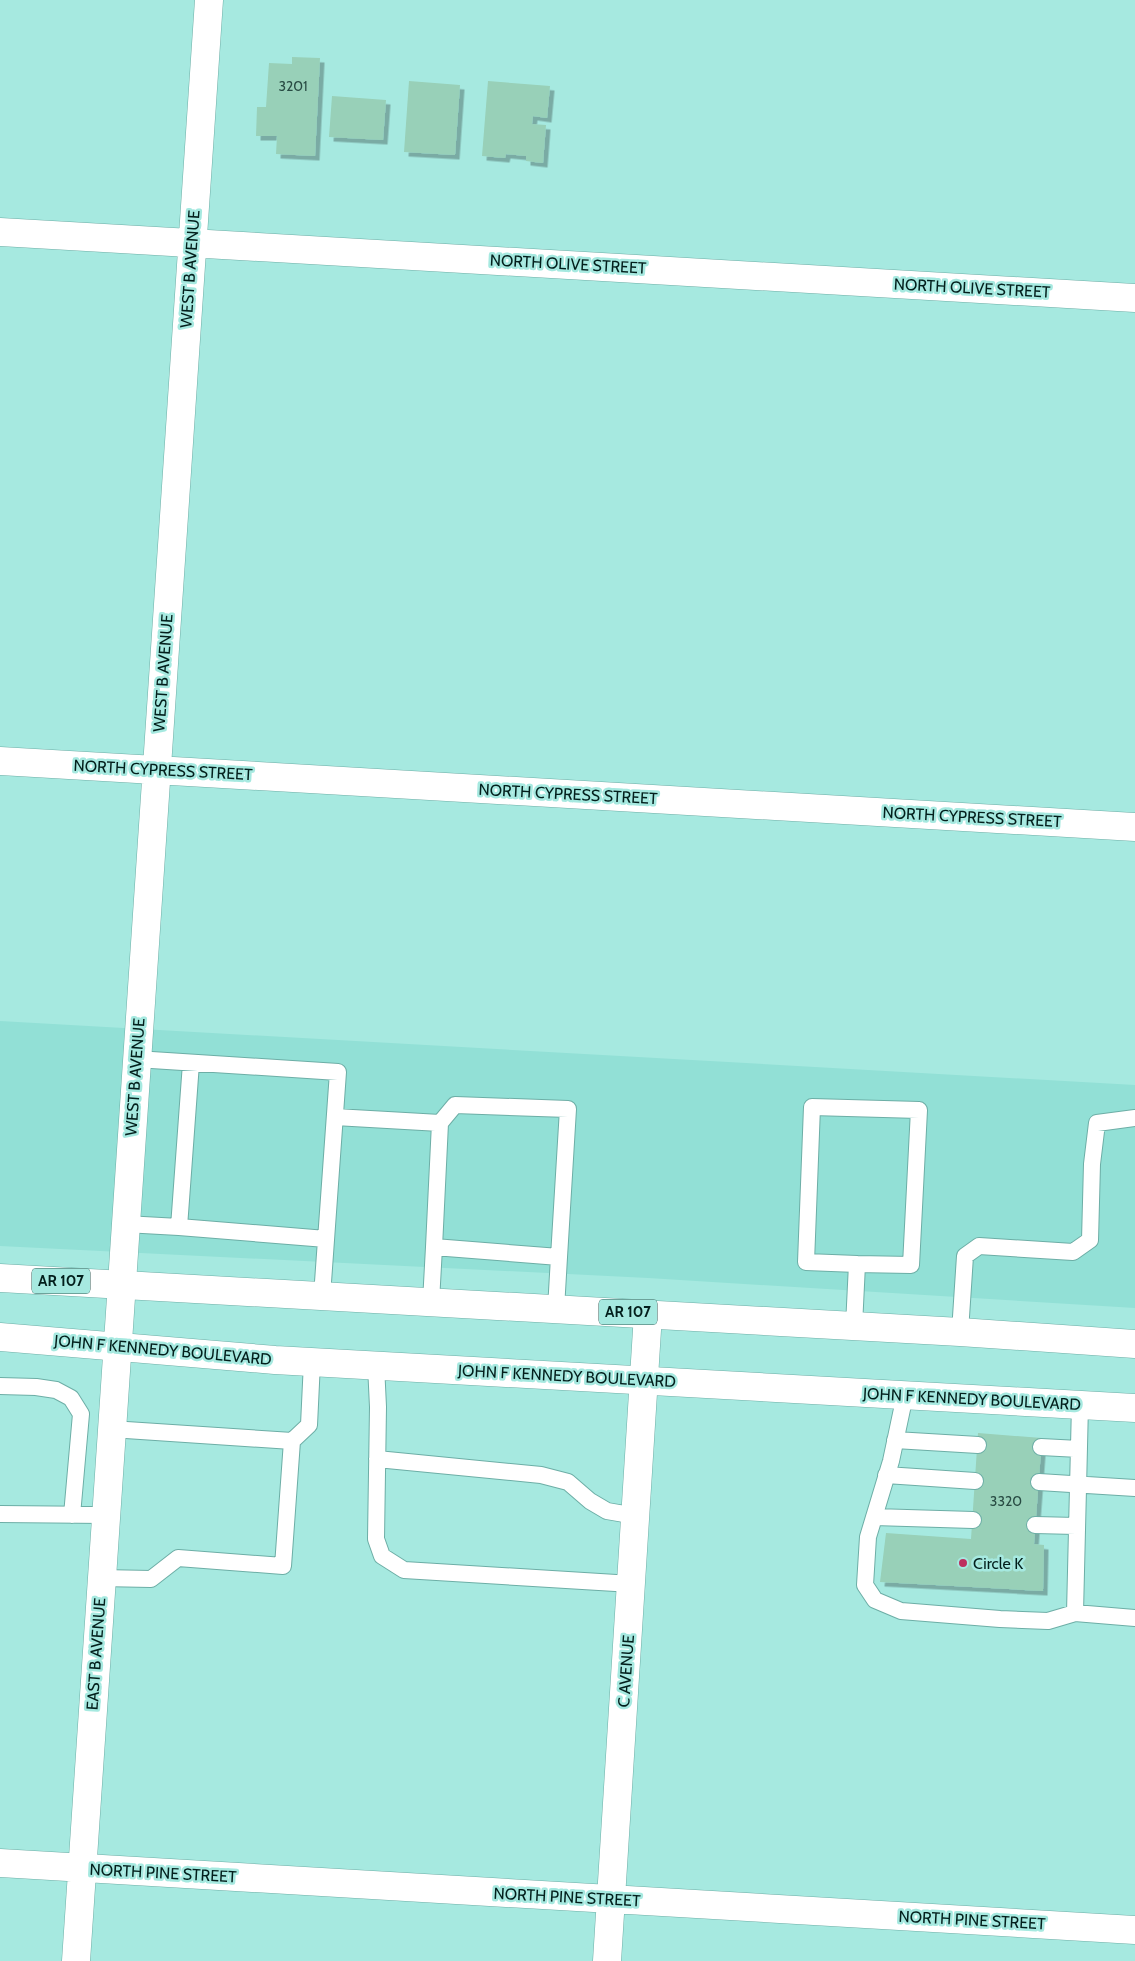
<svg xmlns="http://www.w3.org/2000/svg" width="1135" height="1961" viewBox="0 0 1135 1961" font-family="Cabin,sans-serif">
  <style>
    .built { fill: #92e0d6 }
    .building { fill: #98d0b8; filter: url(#shadow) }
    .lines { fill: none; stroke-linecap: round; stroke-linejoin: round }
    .lane-casing { stroke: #6daea6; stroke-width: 18 }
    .street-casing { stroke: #6daea6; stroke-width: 29 }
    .primary-casing { stroke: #6daea6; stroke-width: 29 }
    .lane { stroke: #fff; stroke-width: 16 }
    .street { stroke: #fff; stroke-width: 28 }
    .primary { stroke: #fff; stroke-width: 28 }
    .poi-dot { fill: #bd2f5e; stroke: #a6e9e0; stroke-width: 2 }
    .labels { text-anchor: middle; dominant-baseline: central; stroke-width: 5; stroke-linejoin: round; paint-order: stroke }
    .number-label { font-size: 14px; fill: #284b43 }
    .shield { fill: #a6e9e0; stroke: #345c57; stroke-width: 1 }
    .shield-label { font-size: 15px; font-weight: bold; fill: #031f1c }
    .street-label { font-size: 16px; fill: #031f1c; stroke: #a6e9e0 }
    .poi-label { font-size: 16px; fill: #031f1c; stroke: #a6e9e0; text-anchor: start }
  </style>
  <defs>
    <filter id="shadow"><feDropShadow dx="4.5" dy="4.5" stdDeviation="0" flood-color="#0004"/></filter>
  </defs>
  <rect width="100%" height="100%" fill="#a6e9e0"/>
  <path class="built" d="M0 1021 1135 1085V1308L648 1278 0 1246Z"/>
  <path class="building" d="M292 57 320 58 315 156 276 154 277 136H256L257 107H266L269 63 292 64Z
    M409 81 460 85 455 155 404 152Z
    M488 81 550 86 547 118 533 116 532 124 546 125 543 163 526 161V156L506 154 505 158 482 156Z
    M332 96 386 100 383 140 329 137Z
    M978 1433 1042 1438 1034 1544 1044 1545 1043 1591 880 1582 886 1533 971 1539Z"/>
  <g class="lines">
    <defs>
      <path id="lane" d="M136 1059 338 1072 322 1296
        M191 1063 179 1227 326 1239
        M335 1117 440 1123 434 1247 559 1257 556 1309
        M440 1123 455 1105 568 1109 559 1257
        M125 1224 179 1227
        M431 1302 434 1247
        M854 1326 857 1264 911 1265 919 1110 812 1107 806 1262 857 1264
        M960 1332 965 1256 979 1246 1073 1252 1090 1240 1092 1164 1097 1123 1135 1118
        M376 1365 378 1407 376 1539 382 1556 404 1570 632 1584
        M0 1386 36 1387 56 1390 71 1398 81 1414 72 1515
        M905 1395 891 1461 868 1537 865 1585 875 1600 901 1611 1000 1619 1048 1621 1075 1613 1135 1618
        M111 1429 292 1441 309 1425 312 1362
        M895 1440 978 1445
        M1041 1447 1079 1449
        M377 1459 541 1475 568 1482 590 1501 607 1511 636 1516
        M886 1475 975 1481
        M1039 1482 1135 1488
        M0 1514 105 1515
        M874 1517 973 1520
        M1035 1525 1076 1526
        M101 1578 151 1579 178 1558 283 1566 292 1441
        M1075 1613 1080 1405"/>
      <path id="street" d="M0 232 1135 298
        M0 761 1135 827
        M0 1863 1135 1930
        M76 1961 209 0
        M607 1961 648 1314"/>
      <path id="primary" d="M0 1278 960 1332 1135 1344
        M0 1337 275 1360 1135 1408"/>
    </defs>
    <use href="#lane" class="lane-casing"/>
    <use href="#street" class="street-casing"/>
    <use href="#primary" class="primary-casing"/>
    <use href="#lane" class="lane"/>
    <use href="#street" class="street"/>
    <use href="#primary" class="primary"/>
  </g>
  <circle class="poi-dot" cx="963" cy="1563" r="5"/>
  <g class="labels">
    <g class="number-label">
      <text x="293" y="86">3201</text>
      <text x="1006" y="1501">3320</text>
    </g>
    <g class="shield">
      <rect x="32" y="1268.5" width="58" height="25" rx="4"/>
      <rect x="599" y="1299.5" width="58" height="25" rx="4"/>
    </g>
    <g class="shield-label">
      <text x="61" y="1281">AR 107</text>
      <text x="628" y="1312">AR 107</text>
    </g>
    <g class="street-label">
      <text transform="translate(568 264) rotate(3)">NORTH OLIVE STREET</text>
      <text transform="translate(190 269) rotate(-86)">WEST B AVENUE</text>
      <text transform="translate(972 288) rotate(3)">NORTH OLIVE STREET</text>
      <text transform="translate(163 673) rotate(-86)">WEST B AVENUE</text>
      <text transform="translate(163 770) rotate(3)">NORTH CYPRESS STREET</text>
      <text transform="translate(568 794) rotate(3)">NORTH CYPRESS STREET</text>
      <text transform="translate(972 817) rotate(3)">NORTH CYPRESS STREET</text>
      <text transform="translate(135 1077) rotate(-86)">WEST B AVENUE</text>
      <text transform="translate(163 1350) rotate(5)">JOHN F KENNEDY BOULEVARD</text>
      <text transform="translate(567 1376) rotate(3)">JOHN F KENNEDY BOULEVARD</text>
      <text transform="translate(972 1399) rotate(3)">JOHN F KENNEDY BOULEVARD</text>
      <text transform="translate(96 1654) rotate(-86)">EAST B AVENUE</text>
      <text transform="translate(626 1671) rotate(-86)">C AVENUE</text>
      <text transform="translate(163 1873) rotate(3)">NORTH PINE STREET</text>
      <text transform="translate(567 1897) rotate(3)">NORTH PINE STREET</text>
      <text transform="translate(972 1920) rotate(3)">NORTH PINE STREET</text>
    </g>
    <g class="poi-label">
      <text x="973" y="1563">Circle K</text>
    </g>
  </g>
</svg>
